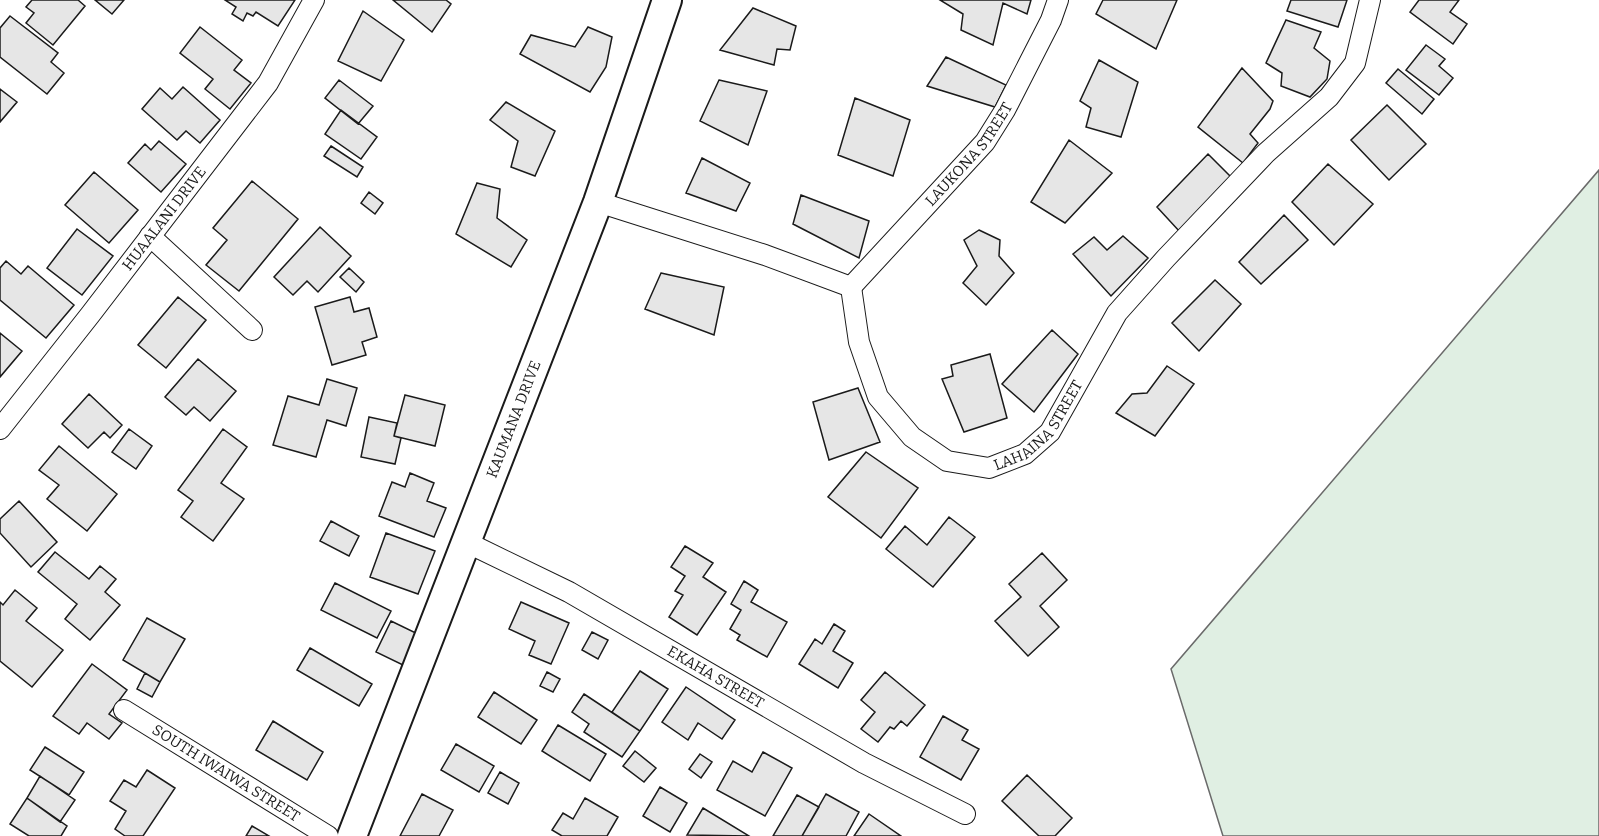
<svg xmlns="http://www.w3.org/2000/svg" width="1599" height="836" viewBox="0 0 1599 836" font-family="Bitter,serif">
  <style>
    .green { fill: #e0efe3; stroke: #6a6a6a; stroke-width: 1.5 }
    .building { fill: #e6e6e6; stroke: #1a1a1a; stroke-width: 1.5 }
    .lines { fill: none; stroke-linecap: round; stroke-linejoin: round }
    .street-casing { stroke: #1a1a1a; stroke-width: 22 }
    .secondary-casing { stroke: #1a1a1a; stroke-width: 32 }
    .street { stroke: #fff; stroke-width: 20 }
    .secondary { stroke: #fff; stroke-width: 28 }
    .labels { text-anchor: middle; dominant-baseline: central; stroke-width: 4.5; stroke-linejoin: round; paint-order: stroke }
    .street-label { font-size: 15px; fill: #1a1a1a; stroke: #fff }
  </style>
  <rect width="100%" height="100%" fill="#fff"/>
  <path class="green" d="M1599 170V836H1223L1171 669Z"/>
  <path class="building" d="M32 0H78L85 6 53 45 26 23 34 13 26 7Z
    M95 0H124L112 14Z
    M225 0H295L278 26 256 12 253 16 247 13 243 21 232 14 236 7Z
    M393 0H446L451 4 432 32Z
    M940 0H1031L1027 14 1003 3 993 45 961 30 963 14Z
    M1103 0H1177L1156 49 1096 14Z
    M1291 0H1347L1338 27 1287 11Z
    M1419 0H1459L1450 12 1467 24 1453 44 1410 12Z
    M753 8 796 26 790 50 777 49 774 65 720 50Z
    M363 11 404 40 381 81 338 61Z
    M10 16 58 53 51 62 64 73 47 94 0 57V28Z
    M1286 20 1321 32 1314 48 1330 61 1327 79 1310 97 1281 86 1282 73 1266 63Z
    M200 27 242 60 234 70 251 83 230 109 205 89 213 79 180 53Z
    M588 27 612 37 606 67 590 92 520 54 531 35 575 47Z
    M1426 45 1445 59 1439 66 1453 78 1439 95 1406 70Z
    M946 57 1006 85 995 107 927 86Z
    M1099 60 1138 82 1121 137 1086 127 1091 108 1080 101Z
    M1242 68 1273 101 1270 109 1250 134 1258 143 1243 163 1198 127Z
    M1398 69 1434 99 1422 114 1386 83Z
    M339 80 373 106 358 124 325 98Z
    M719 80 767 91 748 145 700 121Z
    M183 87 220 120 200 143 186 131 177 140 142 109 160 88 172 99Z
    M0 89 17 102 0 122Z
    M855 98 910 120 893 176 838 155Z
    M506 102 555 131 535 176 511 167 518 141 490 120Z
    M1387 105 1426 144 1389 180 1351 140Z
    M341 110 377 137 361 159 325 134Z
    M1069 140 1112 173 1065 223 1031 202Z
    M159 141 186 164 161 192 128 163 145 144 151 150Z
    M331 146 363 167 357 177 324 156Z
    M1208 154 1234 180 1180 232 1157 207Z
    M702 158 750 183 736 211 686 193Z
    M1328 164 1373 204 1334 245 1292 202Z
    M94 172 138 210 109 243 65 205Z
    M252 181 298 219 239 291 206 265 227 240 213 228Z
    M477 183 500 189 497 218 527 240 511 267 456 234Z
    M369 192 383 203 375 214 361 203Z
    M801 195 869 221 859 258 793 224Z
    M1284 215 1308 240 1261 284 1239 262Z
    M320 227 351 256 318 292 307 281 293 295 274 277Z
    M77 229 113 256 82 295 47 268Z
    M979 230 1000 240 999 256 1014 273 986 305 963 283 977 266 964 240Z
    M1123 236 1148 258 1111 296 1073 254 1094 237 1107 250Z
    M6 261 21 274 28 266 74 305 46 338 0 300V268Z
    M349 268 364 282 356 292 340 277Z
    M661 273 724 287 714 335 645 309Z
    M1215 280 1241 304 1199 351 1172 323Z
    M178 297 206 320 166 368 138 345Z
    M350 297 354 312 369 308 377 337 362 342 366 355 332 365 315 307Z
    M1052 330 1078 354 1034 412 1002 384Z
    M0 333 22 351 0 377Z
    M990 354 1007 418 964 432 942 379 953 376 951 365Z
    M198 359 236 391 210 421 194 407 186 415 165 397Z
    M1167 366 1194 384 1155 436 1116 413 1132 394 1147 393Z
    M327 379 357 388 346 426 327 420 316 457 273 445 288 396 319 405Z
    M858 388 880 442 829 460 813 402Z
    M89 394 122 425 110 438 104 432 88 448 62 424Z
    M405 395 445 405 435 446 394 436Z
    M369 417 397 423 394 436 401 438 395 464 361 457Z
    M129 429 152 446 136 469 112 452Z
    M223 429 247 447 221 483 244 499 213 541 181 517 193 501 178 490Z
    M59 446 117 494 87 531 47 499 59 485 39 470Z
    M866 452 918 488 881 538 828 497Z
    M410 473 434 483 427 501 446 508 434 537 379 516 392 482 405 487Z
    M19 501 57 542 31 567 0 533V519Z
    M949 517 975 537 933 587 886 549 905 526 927 545Z
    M331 521 359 536 349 556 320 541Z
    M386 533 435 551 418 594 370 577Z
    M685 546 713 563 703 577 726 592 697 635 669 617 683 595 675 591 685 576 671 567Z
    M55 552 89 579 100 566 116 579 105 592 120 605 90 640 65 619 77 604 38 572Z
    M1042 553 1067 580 1040 606 1059 627 1028 656 995 621 1021 597 1009 584Z
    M744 581 758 590 751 602 787 622 767 657 737 640 740 635 730 629 741 610 731 604Z
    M335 583 391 611 377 638 321 610Z
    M15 590 37 608 26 621 63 650 32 687 0 661V602L3 605Z
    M521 602 569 623 551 664 529 655 535 641 509 629Z
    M147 618 185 639 160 682 123 660Z
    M391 621 420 635 405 666 376 652Z
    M834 624 845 631 833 651 853 663 838 688 799 664 815 639 822 644Z
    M592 632 608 640 598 659 582 650Z
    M310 648 372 684 359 706 297 670Z
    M92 664 127 690 109 714 122 723 109 739 87 723 79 734 53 716Z
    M640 671 668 689 640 731 612 712Z
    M547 672 560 679 553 692 540 686Z
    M885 672 925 705 907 726 901 721 894 729 890 727 878 742 861 729 875 712 861 700Z
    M145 673 160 682 152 697 137 689Z
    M686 687 735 720 722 739 698 723 688 740 662 722Z
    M494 692 537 720 521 744 478 717Z
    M584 694 640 731 622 757 584 732 589 724 572 712Z
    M943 716 968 730 962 740 979 749 961 780 920 757Z
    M273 721 323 752 307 780 256 750Z
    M558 725 606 754 590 781 542 751Z
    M456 744 494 766 479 792 441 770Z
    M45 747 84 772 69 795 30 770Z
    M635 751 656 768 644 782 623 766Z
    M763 752 792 768 765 816 717 790 733 761 752 772Z
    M700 754 712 762 701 778 689 769Z
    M147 770 175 788 143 836H125L115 829 126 811 110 801 124 780 136 787Z
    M500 772 519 783 508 804 488 793Z
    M1027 775 1072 818 1055 836H1039L1002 801Z
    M40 776 75 800 60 822 27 798Z
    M660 787 687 803 670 832 643 816Z
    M422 794 453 810 439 836H400Z
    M826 794 859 812 846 836H802Z
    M797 795 819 807 802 836H773Z
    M27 798 67 826 61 836H29L10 824Z
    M585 798 618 817 607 836H562L552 830 563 813 573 819Z
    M703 808 749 836 687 835Z
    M869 814 901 836H854Z
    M252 826 269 836H246Z"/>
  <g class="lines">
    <defs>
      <g id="street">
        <path id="s1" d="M598 202 765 255 851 287 859 342 878 397 912 437 947 461 989 468 1025 454 1050 432 1117 313 1166 258 1266 153 1329 97 1355 63 1370 0"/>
        <path d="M150 236 252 330"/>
        <path id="s2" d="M851 287 985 142 1005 110 1051 20 1058 0"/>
        <path id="s3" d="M0 429 90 315 268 83 314 0"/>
        <path id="s4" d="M466 542 569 592 864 763 965 814"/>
        <path id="s5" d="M124 710 328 836"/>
      </g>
      <g id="secondary">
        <path id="s6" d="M352 836 598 202 667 0"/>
      </g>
    </defs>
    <use href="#street" class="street-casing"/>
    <use href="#secondary" class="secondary-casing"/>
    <use href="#street" class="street"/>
    <use href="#secondary" class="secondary"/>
  </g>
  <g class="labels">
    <g class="street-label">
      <text stroke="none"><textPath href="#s2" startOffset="178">LAUKONA STREET</textPath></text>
      <text stroke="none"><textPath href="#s3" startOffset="267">HUAALANI DRIVE</textPath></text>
      <text stroke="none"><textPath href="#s6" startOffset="447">KAUMANA DRIVE</textPath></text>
      <text stroke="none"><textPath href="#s1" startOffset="586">LAHAINA STREET</textPath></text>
      <text stroke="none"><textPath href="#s4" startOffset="284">EKAHA STREET</textPath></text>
      <text stroke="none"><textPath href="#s5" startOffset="120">SOUTH IWAIWA STREET</textPath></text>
    </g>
  </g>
</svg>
